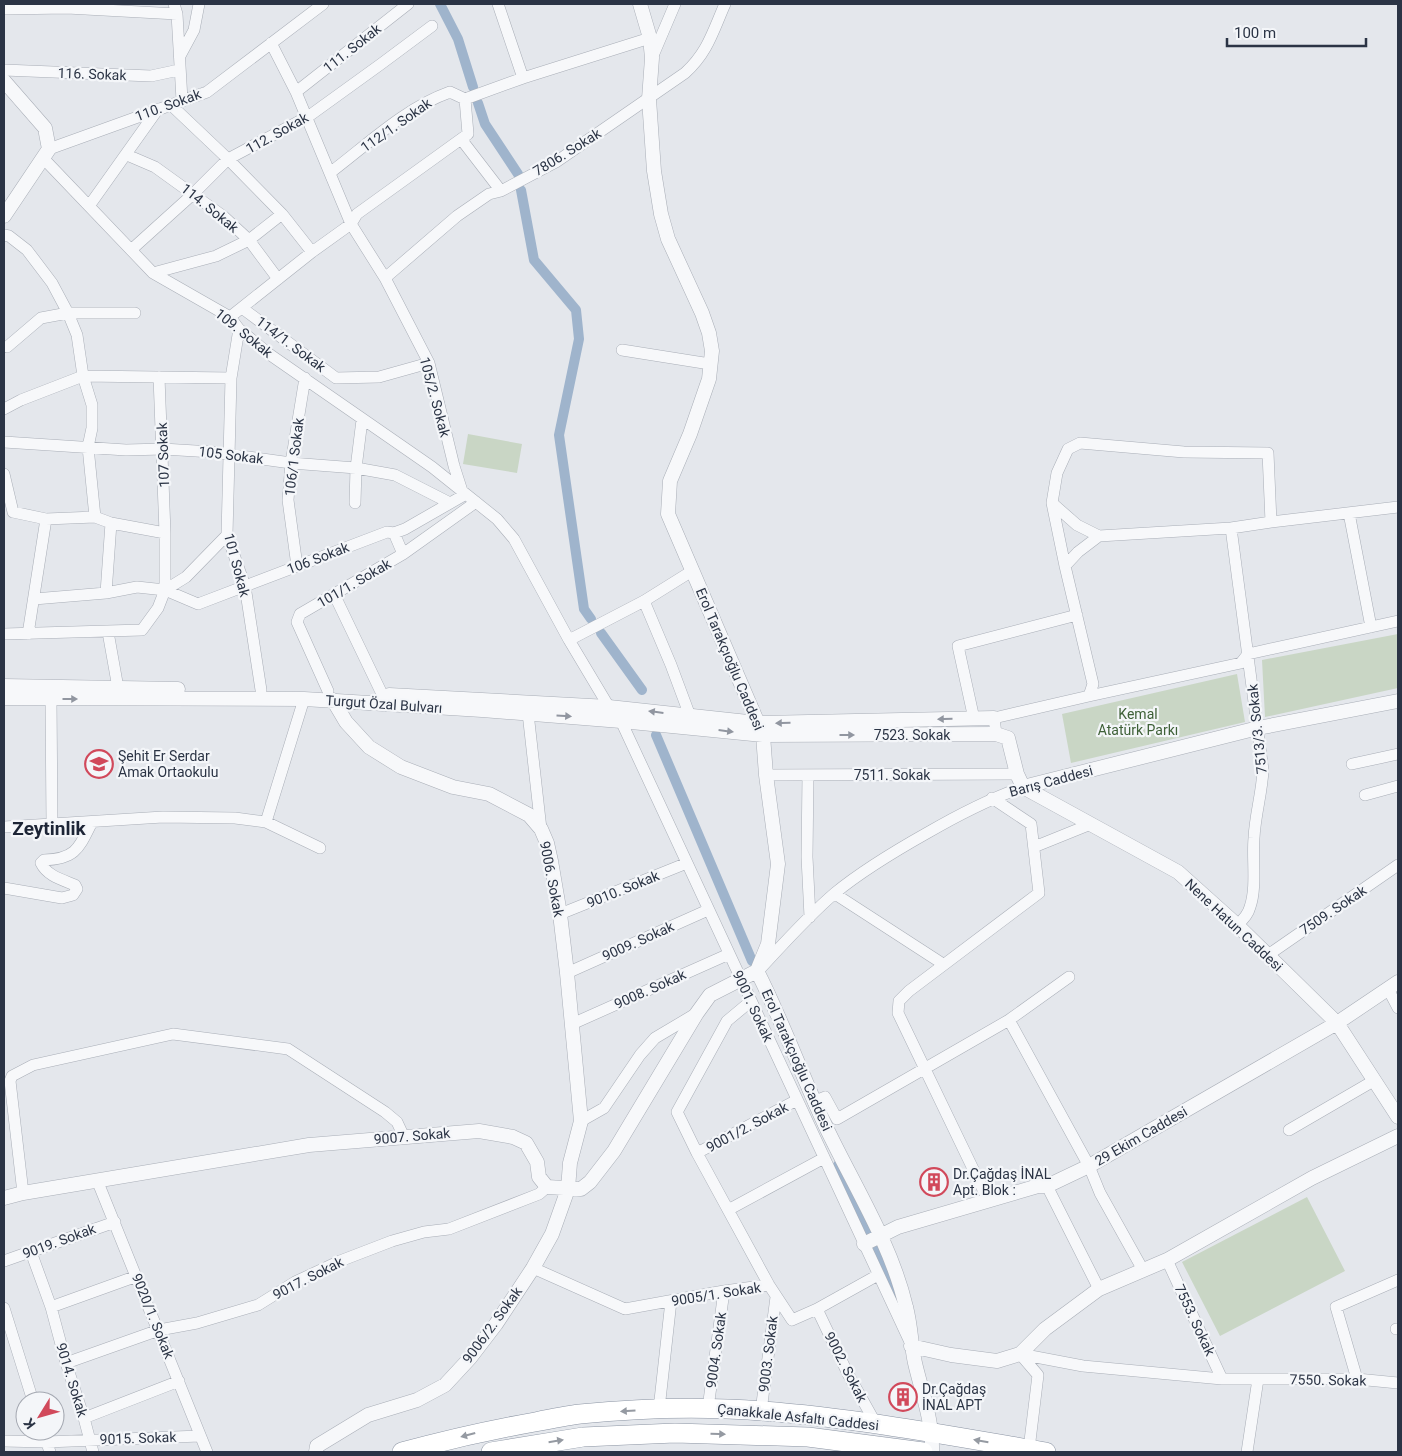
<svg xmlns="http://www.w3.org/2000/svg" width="1402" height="1456" viewBox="0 0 1402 1456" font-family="Roboto,sans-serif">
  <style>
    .green { fill: #c9d6c5 }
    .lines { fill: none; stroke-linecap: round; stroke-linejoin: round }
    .canal { stroke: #9fb4cc; stroke-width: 10 }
    .minor-casing { stroke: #a9aeb7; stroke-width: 12 }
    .tertiary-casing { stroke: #a9aeb7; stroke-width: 15 }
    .trunk-casing { stroke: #8b94a3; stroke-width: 20 }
    .minor { stroke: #f7f8fa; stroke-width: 11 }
    .tertiary { stroke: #f7f8fa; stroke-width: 14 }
    .trunk { stroke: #fff; stroke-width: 19 }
    .oneway { fill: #9196a0 }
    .oneway2 { fill: #959aa2 }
    .labels { text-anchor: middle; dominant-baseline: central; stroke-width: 4.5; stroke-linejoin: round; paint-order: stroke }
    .street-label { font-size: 14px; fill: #2b3445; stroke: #f4f6f9 }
    .park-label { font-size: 14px; fill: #3f6138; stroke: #f4f6f9 }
    .poi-label { font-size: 14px; fill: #2b3445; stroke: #f4f6f9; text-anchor: start }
    .district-label { font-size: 19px; font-weight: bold; fill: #1d2536; stroke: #f4f6f9 }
  </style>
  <rect width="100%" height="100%" fill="#e4e7ec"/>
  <path class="green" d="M468 434 522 444 517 473 463 464Z
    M1398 634V688L1265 717 1262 660Z
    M1237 674 1245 722 1071 763 1062 714Z
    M1307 1197 1345 1271 1220 1336 1182 1262Z"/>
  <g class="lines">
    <path class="canal" d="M440 4 458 39 473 87
      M478 103 485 124 518 174
      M521 190 534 260 576 310 579 339 559 435 584 609 591 619
      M601 633 642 690
      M656 735 752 961
      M838 1165 868 1234
      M875 1250 900 1308"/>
    <defs>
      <path id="minor" d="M174 4 177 14 182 100
        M498 4 523 78
        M4 9 67 8 177 14
        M271 43 296 92 351 224 385 278 429 363 454 466 462 491 497 519 514 539 569 640 609 707
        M180 56 194 30 199 4
        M652 58 675 4
        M4 70 151 76 179 70
        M296 92 408 4
        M465 99 523 78 650 38
        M170 104 228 159 282 214 312 252
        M461 139 501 191
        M49 149 207 92 323 4
        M127 155 155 167 223 216 249 240 278 279
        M43 158 153 273 230 317 239 329 269 354 432 467 462 491
        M331 172C368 144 405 108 450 92L465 99
        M89 206 158 109
        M4 235 9 236 27 250 52 283 68 313 77 335 83 376 92 405V428L88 447 95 517
        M131 250 193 194 228 159 309 116 381 64 432 26
        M153 273 216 256 249 240 282 214
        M385 278 457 216 489 194 501 191 556 162 685 73C708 52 713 31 725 4
        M242 308 336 378 379 377 429 363
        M230 317 312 252 351 224 357 214 468 134 465 99
        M7 347 41 318 68 313H135
        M622 350 710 364
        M159 377 165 533
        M231 378 227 535 245 586 261 690
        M4 409 21 400 83 376 231 378 239 329
        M4 442 126 450 163 449 212 452 291 463 356 468 395 475 450 503
        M4 474 13 512 46 519 95 517 111 523 165 533V590L158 608 142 630 4 634
        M355 503 356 468 362 420
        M1052 503 1077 525 1099 536
        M1349 513 1371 627
        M1271 522 1398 507
        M1231 528 1263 770C1262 793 1255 815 1254 838 1252 859 1257 887 1250 907 1248 915 1243 920 1237 925
        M394 533 403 554
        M297 566 288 500 291 463 305 378
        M165 590 198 604 387 532 394 533 405 529 466 494
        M106 593 111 523
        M334 594 382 694
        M34 599 106 593 137 587 165 590 186 577 227 535
        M644 601 671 665 690 716
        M108 632 118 688 121 694
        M28 634 46 519
        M569 640 644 601 692 571
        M328 691 297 622 300 614 403 554 476 502
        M1089 696 1241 663 1248 654 1398 621
        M51 699 52 824
        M528 713 541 829
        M974 719 958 646 1077 615
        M621 721 910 1342
        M996 734 994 718 1089 696 1093 684 1065 566 1078 552 1099 536 1231 528 1271 522 1268 453 1184 452 1080 443 1068 449 1057 473 1052 503 1065 566
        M1352 764 1398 754
        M766 775 1017 774
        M808 775 807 857 810 917
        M1365 795 1398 786
        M266 822 304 699
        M4 827 163 817 235 818 266 822 320 848
        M1034 847 1091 824
        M4 888 62 898 73 895 77 889 75 885C63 880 47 876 41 863L44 860C76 859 79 848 92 822
        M835 894 943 964
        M560 914 687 863
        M1268 955 1398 865
        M760 969C784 943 808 916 835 893 863 870 895 851 927 833 958 815 989 799 1023 787
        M567 973 708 910
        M1388 989 1398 1008
        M751 1001 727 1021 677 1112 697 1153 769 1285 792 1320 817 1309 878 1275
        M1009 1020 1089 1166 1100 1193 1143 1270
        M572 1024 729 954
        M815 1101 825 1097 837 1119 1009 1020 1069 977
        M581 1121 604 1108 640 1055 655 1038 697 1013
        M1289 1130 1375 1080
        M697 1153 797 1100
        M97 1180 207 1452
        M1047 1186 1099 1289
        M23 1193 10 1081 12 1076 33 1065 173 1034 288 1049 385 1112 397 1122 404 1137
        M988 1200 898 1013 899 1001 909 991 1039 893 1031 824 992 798
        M728 1210 824 1158
        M31 1252 51 1307 66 1363 84 1418 93 1452
        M1167 1260 1222 1379
        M4 1261 115 1222
        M533 1268 625 1309 724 1291 769 1285
        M51 1307 137 1276
        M4 1308 33 1401
        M817 1309 848 1374 876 1424
        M1396 1329H1398
        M1020 1354 1083 1366 1222 1379H1357L1398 1383
        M1020 1354 1038 1375 1029 1449
        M66 1363 159 1330 197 1323 258 1305 295 1282 340 1261 392 1241 424 1232 449 1229 539 1194 547 1187
        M1357 1379 1336 1307 1398 1280
        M708 1408 724 1291
        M659 1409 671 1301
        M761 1411 776 1297
        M84 1418 179 1381
        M43 1431 50 1452
        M4 1441 46 1442 200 1436
        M1247 1452 1258 1379"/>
      <path id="tertiary" d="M640 4 650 38 652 58 649 99 654 171 661 214 668 239 702 313 709 333 712 351 709 379 690 434 670 481 668 514 763 735 766 775 778 864 768 944 757 971C783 1022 802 1076 826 1127 854 1186 891 1243 906 1307 911 1326 911 1345 915 1363 922 1393 933 1422 932 1452
        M4 81 45 128 49 149 4 216
        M4 686 178 689
        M389 695 609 707 757 723 994 718
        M4 698 304 699 482 710 621 721 763 735 996 734 1008 738 1017 774 1023 787
        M1023 787 1178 872 1237 925 1337 1023 1398 1117
        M1023 787 1258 728 1398 701
        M4 1198 23 1193 309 1145 479 1131 513 1137 526 1143 537 1162 539 1177 547 1187 581 1189 590 1182 614 1151 697 1013 710 995 757 971
        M864 1244 898 1227 1038 1186H1047L1089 1166 1337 1023 1398 982
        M911 1346 951 1355 997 1361 1020 1354 1045 1329 1099 1289 1167 1260 1312 1178 1398 1136
        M316 1452 317 1446 368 1415 417 1400 445 1385 470 1358 496 1324 533 1268 552 1234 568 1189 570 1163 581 1121 567 973 560 914 551 861 547 843 541 829 529 815 489 794 453 787 401 767 369 747 346 722 333 700"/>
      <path id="trunk" d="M402 1452C446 1440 490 1430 535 1422 550 1419 565 1416 580 1414 640 1408 702 1406 762 1411 857 1418 952 1436 1046 1452
        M491 1452 583 1437 675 1433 808 1437 923 1452"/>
    </defs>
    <use href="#minor" class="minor-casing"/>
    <use href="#tertiary" class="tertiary-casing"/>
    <use href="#trunk" class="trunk-casing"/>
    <use href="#minor" class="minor"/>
    <use href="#tertiary" class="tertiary"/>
    <use href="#trunk" class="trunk"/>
  </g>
  <defs><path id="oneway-solid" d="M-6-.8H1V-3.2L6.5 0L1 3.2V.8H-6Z" transform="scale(1.25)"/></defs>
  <g class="oneway">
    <use href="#oneway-solid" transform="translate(70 699)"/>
    <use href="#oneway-solid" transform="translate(656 712) rotate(-173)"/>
    <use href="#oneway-solid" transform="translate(564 716) rotate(4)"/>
    <use href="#oneway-solid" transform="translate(945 719) rotate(179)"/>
    <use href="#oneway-solid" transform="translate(783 723) rotate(179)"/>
    <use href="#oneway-solid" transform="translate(726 731) rotate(7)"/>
    <use href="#oneway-solid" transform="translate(847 735)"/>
  </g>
  <g class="oneway2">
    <use href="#oneway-solid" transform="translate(628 1411) rotate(177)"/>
    <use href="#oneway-solid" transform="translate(718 1434) rotate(2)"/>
    <use href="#oneway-solid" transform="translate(468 1435) rotate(165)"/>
    <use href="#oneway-solid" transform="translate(556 1441) rotate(-9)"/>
    <use href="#oneway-solid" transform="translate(981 1441) rotate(-170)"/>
  </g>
  <defs>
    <symbol id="school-ring" viewBox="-11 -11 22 22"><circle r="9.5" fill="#f4f6f9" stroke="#d1495b" stroke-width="1.5"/><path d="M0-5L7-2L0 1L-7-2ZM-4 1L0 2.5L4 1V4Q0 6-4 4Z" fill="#d1495b"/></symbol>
    <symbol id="building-ring" viewBox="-11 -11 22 22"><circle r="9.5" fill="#f4f6f9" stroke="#d1495b" stroke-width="1.5"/><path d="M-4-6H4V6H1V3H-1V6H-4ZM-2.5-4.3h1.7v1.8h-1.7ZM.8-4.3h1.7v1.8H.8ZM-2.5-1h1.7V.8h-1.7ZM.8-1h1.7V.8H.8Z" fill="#d1495b"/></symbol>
  </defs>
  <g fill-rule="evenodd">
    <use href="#school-ring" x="83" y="748" width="32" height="32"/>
    <use href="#building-ring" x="918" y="1166" width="32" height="32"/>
    <use href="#building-ring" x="887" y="1381" width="32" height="32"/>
  </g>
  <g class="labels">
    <g class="street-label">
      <text transform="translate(352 48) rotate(-38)">111. Sokak</text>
      <text transform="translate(92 74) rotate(2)">116. Sokak</text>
      <text transform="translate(168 105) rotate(-20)">110. Sokak</text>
      <text transform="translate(396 125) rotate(-35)">112/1. Sokak</text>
      <text transform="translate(277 133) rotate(-29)">112. Sokak</text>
      <text transform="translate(567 152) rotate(-32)">7806. Sokak</text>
      <text transform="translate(210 208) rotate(39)">114. Sokak</text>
      <text transform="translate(244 333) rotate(39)">109. Sokak</text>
      <text transform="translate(291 344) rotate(37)">114/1. Sokak</text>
      <text transform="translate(435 397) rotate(75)">105/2. Sokak</text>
      <text transform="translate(163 455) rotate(-92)">107 Sokak</text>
      <text transform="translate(231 455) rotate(7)">105 Sokak</text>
      <text transform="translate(294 457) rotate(-83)">106/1 Sokak</text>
      <text transform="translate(318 558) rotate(-21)">106 Sokak</text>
      <text transform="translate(237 565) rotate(75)">101 Sokak</text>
      <text transform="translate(354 583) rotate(-30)">101/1. Sokak</text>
      <text transform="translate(730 659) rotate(67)">Erol Tarakçıoğlu Caddesi</text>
      <text transform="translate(384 704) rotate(4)">Turgut Özal Bulvarı</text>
      <text transform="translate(1257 729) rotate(-96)">7513/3. Sokak</text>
      <text x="912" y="735">7523. Sokak</text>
      <text x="892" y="775">7511. Sokak</text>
      <text transform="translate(1051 781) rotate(-15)">Barış Caddesi</text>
      <text transform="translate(552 879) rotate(79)">9006. Sokak</text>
      <text transform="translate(623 889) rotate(-22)">9010. Sokak</text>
      <text transform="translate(1333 910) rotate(-34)">7509. Sokak</text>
      <text transform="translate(1234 925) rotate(43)">Nene Hatun Caddesi</text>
      <text transform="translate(638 941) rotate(-24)">9009. Sokak</text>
      <text transform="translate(650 989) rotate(-24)">9008. Sokak</text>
      <text transform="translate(753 1006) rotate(65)">9001. Sokak</text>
      <text transform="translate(797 1060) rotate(66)">Erol Tarakçıoğlu Caddesi</text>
      <text transform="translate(747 1127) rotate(-28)">9001/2. Sokak</text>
      <text transform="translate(412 1136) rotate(-5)">9007. Sokak</text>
      <text transform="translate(1141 1136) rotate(-30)">29 Ekim Caddesi</text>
      <text transform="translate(59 1241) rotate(-20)">9019. Sokak</text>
      <text transform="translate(308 1278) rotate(-27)">9017. Sokak</text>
      <text transform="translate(716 1294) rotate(-9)">9005/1. Sokak</text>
      <text transform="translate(153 1316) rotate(68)">9020/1. Sokak</text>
      <text transform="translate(1195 1320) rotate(65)">7553. Sokak</text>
      <text transform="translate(492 1325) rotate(-54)">9006/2. Sokak</text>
      <text transform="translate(716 1350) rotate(-82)">9004. Sokak</text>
      <text transform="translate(768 1354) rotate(-83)">9003. Sokak</text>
      <text transform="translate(846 1367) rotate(63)">9002. Sokak</text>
      <text transform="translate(72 1380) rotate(73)">9014. Sokak</text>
      <text transform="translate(1328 1380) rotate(1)">7550. Sokak</text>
      <text transform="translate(798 1417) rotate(6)">Çanakkale Asfaltı Caddesi</text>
      <text transform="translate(138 1438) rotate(-2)">9015. Sokak</text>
    </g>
    <g class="park-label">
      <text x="1138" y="714">Kemal<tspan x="1138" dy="16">Atatürk Parkı</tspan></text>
    </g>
    <g class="poi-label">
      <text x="118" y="756">Şehit Er Serdar<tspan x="118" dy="16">Amak Ortaokulu</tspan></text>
      <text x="953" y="1174">Dr.Çağdaş İNAL<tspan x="953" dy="16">Apt. Blok :</tspan></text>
      <text x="922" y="1389">Dr.Çağdaş<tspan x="922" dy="16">İNAL APT</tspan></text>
    </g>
    <g class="district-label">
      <text x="49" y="828">Zeytinlik</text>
    </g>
  </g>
  <rect width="1402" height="1456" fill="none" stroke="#2b3445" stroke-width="10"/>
  <g transform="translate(40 1416) rotate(233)"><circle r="24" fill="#f4f6f9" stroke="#a4a8b1"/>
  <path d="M0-4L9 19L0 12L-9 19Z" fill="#d1495b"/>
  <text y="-8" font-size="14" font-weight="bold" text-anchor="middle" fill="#2b3445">K</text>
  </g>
  <path d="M1227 38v8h139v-8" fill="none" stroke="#2b3445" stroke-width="2.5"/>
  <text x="1234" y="38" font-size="15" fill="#2b3445" stroke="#f4f6f9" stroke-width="4" paint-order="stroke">100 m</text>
</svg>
